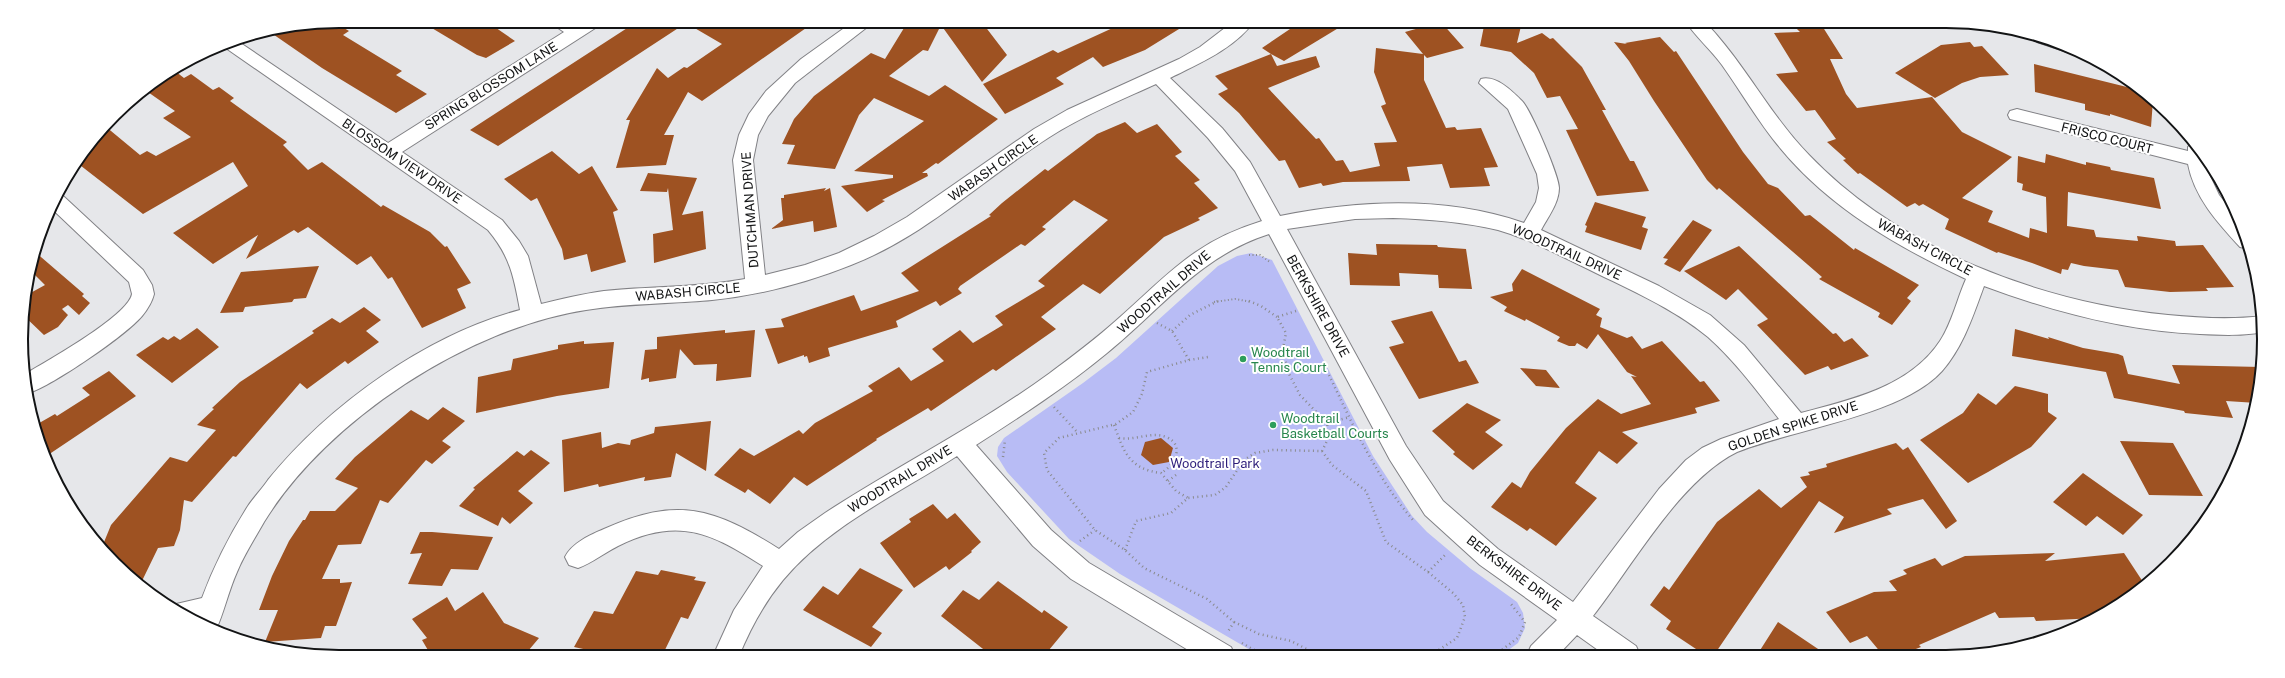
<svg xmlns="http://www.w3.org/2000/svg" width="2285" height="678" viewBox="0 0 2285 678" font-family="'Public Sans',sans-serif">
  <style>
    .green { fill: #b8bcf5 }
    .building { fill: #9e5222 }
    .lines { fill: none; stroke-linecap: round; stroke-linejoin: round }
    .minor-casing { stroke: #818185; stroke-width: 2 }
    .secondary-casing { stroke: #818185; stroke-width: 2 }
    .path-far1 { stroke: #898a8c; stroke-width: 2; stroke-dasharray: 1 2.5; stroke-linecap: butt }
    .path { stroke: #898a8c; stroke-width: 2.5; stroke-dasharray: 1 3.5; stroke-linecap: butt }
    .minor { fill: #fff; fill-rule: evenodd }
    .secondary { fill: #fff; fill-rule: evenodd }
    .leisure-dot { fill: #2e9e5b; stroke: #fff; stroke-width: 1.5 }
    .labels { text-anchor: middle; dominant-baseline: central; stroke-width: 4; stroke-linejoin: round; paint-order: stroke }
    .street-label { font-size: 13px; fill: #131415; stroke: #fff }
    .leisure-label { font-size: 13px; fill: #27864d; stroke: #fff; text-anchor: start }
    .park-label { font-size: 13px; fill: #2d1e7a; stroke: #fff }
    .rim { fill: none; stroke: #131415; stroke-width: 2 }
  </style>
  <rect width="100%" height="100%" fill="#e6e7ea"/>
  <path class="green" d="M1251 253 1272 260 1373 456 1412 516 1427 532 1471 569 1517 602 1523 613 1525 628 1518 643 1503 654 1259 655 1120 574 1069 539 1007 472 997 456 998 447 1004 438 1083 383 1116 358 1218 266 1237 256Z"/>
  <path class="building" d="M420 21H486L515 41 486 58 477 55Z
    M638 21H816L702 101 688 92 664 135H674L666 165 616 168 630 120H626L657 68 668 78 684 67 687 68 722 44 686 23 498 146 470 130Z
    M917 21H981L1007 55 982 82 941 25 928 51 923 50 889 76 929 96 945 85 998 119 938 164 936 163 922 173H927L928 176 882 200 885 201 867 212 841 186 893 178V175L854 171 924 121 874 98 859 115 835 169 787 164 795 145 782 144 794 119 814 96 871 53 885 59 904 28H907L911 22Z
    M1128 21H1192L1145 50 1103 67 1093 57 1056 78 1064 84 1005 114 983 84 1053 50 1058 53Z
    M1281 21H1350L1284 61 1271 54 1277 66 1316 56 1320 67 1268 88 1316 139 1319 138 1336 161 1343 160 1350 172 1380 166 1374 143 1397 142 1381 106 1386 104 1374 72 1376 48 1423 54 1405 32 1441 22 1464 48 1427 58 1424 55V80L1446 128 1455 127 1457 130 1481 128 1498 167 1484 168 1490 186 1450 188 1442 164 1407 167 1410 181 1343 182 1323 186 1321 183 1299 188 1285 160 1279 161 1239 113 1218 94 1228 89 1215 76 1271 54 1262 48 1290 29Z
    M1485 21H1513L1512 24 1521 26 1517 43 1542 33 1550 39 1553 38 1582 67 1606 110H1602L1630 161H1634L1649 191 1597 196 1566 130 1578 129 1560 96 1547 98 1534 73 1511 52 1480 46Z
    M1789 21H1819L1843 59H1830L1846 94 1857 108 1932 97 1962 132 2012 157 1962 198 1993 211 1988 222 2029 238 2030 228 2047 233 2046 197 2022 190 2023 184 2017 182 2018 156 2045 163 2046 154 2086 165V162L2110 167 2111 170 2154 178 2161 209 2068 192 2067 226 2094 230 2096 237 2138 241 2137 236 2175 241 2176 246 2203 245 2234 287 2206 288 2208 291 2170 292 2125 287 2118 270 2084 266 2071 263 2068 270 2062 269 2061 274 2032 263 1998 252 1997 253 1945 229 1949 219 1923 204 1919 206 1915 203 1907 207 1860 173 1858 174 1843 160 1846 159 1827 142 1836 139 1815 110 1806 111 1776 74 1798 72 1774 33 1800 32Z
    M334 22 349 31 343 35 402 71 396 75 427 94 396 113 322 68 267 30 277 27Z
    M1660 37 1674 52 1676 51 1743 152 1768 184 1778 188 1805 216 1810 215 1854 250 1855 248 1919 285 1907 298 1911 301 1892 325 1878 317 1880 313 1819 279 1822 277 1719 188 1717 190 1707 180 1654 101 1629 61 1614 42 1627 44 1625 43Z
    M1970 42 1974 47 1982 46 2009 75 1980 77 1962 83 1935 98 1895 73 1941 45Z
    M2034 64 2143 91 2153 100 2151 127 2110 114V116L2085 110V104L2035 92Z
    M175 71 184 78 191 74 213 90 219 87 234 98 230 101 287 142 283 145 308 170 322 162 381 207 383 205 430 232 445 247 447 246 471 283 457 289 466 308 422 328 392 277 388 279 371 256 357 265 308 227 298 233 294 230 246 259 258 235 213 264 173 233 248 186 233 162 143 214 76 162 87 146 105 126 140 155 147 151 156 156 191 137 163 118 175 111 145 90Z
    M1125 122 1137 133 1157 124 1182 152 1175 156 1200 180 1194 183 1218 208 1198 218 1200 220 1164 237 1100 294 1083 284 1041 317 1056 329 996 371 993 369 931 411 928 408 876 439 877 440 807 486 794 477 770 504 748 489 745 493 714 475 740 448 754 456 799 430 803 434 815 423 873 391 868 386 899 367 911 381 944 361 932 349 960 330 973 343 1003 325 995 316 1045 286 1038 281 1108 220 1074 200 1042 227 1046 229 1025 246 1021 244 960 286 958 289 962 293 940 306 936 301 896 321 898 327 828 348 830 356 809 363 807 356 804 357V355L778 364 765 329 784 327 781 319 854 295 861 311 919 291 901 273 991 216 989 215 1002 203 1045 169 1048 171 1097 134Z
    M552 151 579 174 592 166 618 210 613 212 626 262 591 272 587 254 564 260 562 249 537 198 531 201 504 179Z
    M648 173 697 178 682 215 703 211 706 249 654 263 653 234 673 230 668 188 667 192 640 191Z
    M826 188 824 191 830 188 837 227 814 232 813 221 771 229 783 220 781 198H784V195Z
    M1595 202 1646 217 1642 227 1648 229 1641 250 1585 232 1587 226 1585 225Z
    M1693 220 1712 230 1680 272 1664 264 1668 259 1663 258Z
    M1376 244 1437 245 1438 247 1466 249 1472 289 1439 288 1438 275 1399 273 1400 286 1350 285 1348 253 1377 255Z
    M1739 246 1833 334 1836 333 1844 342 1852 338 1869 356 1831 370 1828 366 1805 375 1757 325 1768 319 1738 289 1726 300 1684 271Z
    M34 251 84 294 82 296 90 303 79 315 68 305 62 309 68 315 58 327 44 335 22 314 25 296 45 285 30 270Z
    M319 266 306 298 294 299 292 302 245 307 243 312 220 313 241 272Z
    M1522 269 1600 309 1596 315 1602 318 1600 327 1627 338 1632 336 1642 349 1662 341 1700 382 1704 381 1720 401 1695 408 1697 413 1622 432 1638 443 1617 464 1599 451 1575 483 1597 498 1556 546 1530 528 1527 531 1491 507 1512 482 1521 488 1530 472 1566 428 1598 399 1621 414 1651 404 1631 376 1637 377 1627 372 1598 334 1587 349 1577 343 1575 346H1569L1557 341 1560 337 1526 319 1525 321 1504 311 1507 307 1490 297 1513 291 1512 284Z
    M364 307 381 320 366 331 379 342 348 364 345 361 307 389 300 383 236 457 233 456 192 502 184 500 180 530 174 546 158 548 141 583 102 547 111 525 170 457 187 462 216 430 197 425 214 409 212 408 240 382 314 333 312 331 332 318 340 323Z
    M1432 311 1459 362 1466 360 1479 383 1419 399 1389 347 1404 343 1391 321Z
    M197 328 219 347 172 383 136 355 163 337 168 340 174 336 180 340Z
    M2015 329 2049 339 2048 337 2083 348 2118 354 2123 356 2128 374 2180 384 2172 365 2261 367 2258 401 2257 403 2226 401 2233 418 2185 413 2184 411 2114 398 2106 372 2012 356Z
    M725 330V333L755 330 751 377 716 381 717 364 694 365 680 349 676 378 649 382V378L641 380 645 350 657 349V337Z
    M584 341V344L614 342 609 388 557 396 476 413 478 377 511 370 513 359 558 349V345Z
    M1520 368 1546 370 1560 388 1536 386Z
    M109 371 136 396 45 457 34 426 55 414 57 416 90 395 82 388Z
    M2015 386 2048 394V412L2057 418 2031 447 1988 472 1968 483 1920 440 1963 413 1978 393 1996 405Z
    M1467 403 1501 420 1485 432 1503 445 1473 470 1453 454 1455 452 1432 431Z
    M443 407 465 421 442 441 451 447 432 464 426 460 388 503 380 500 361 544 338 545 322 579H340V583L352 582 336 626H325L321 638 265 642 278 610H259L272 576 289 541 303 520H305L310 511H335L358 488 335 479 355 457 411 410 428 420Z
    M711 421 706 471 676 453 671 477 644 481 645 477 599 487 598 484 564 492 562 440 601 432 602 448 618 443 630 445 631 440 654 433 655 427Z
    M1161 438 1173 448 1169 462 1153 465 1141 455 1145 442Z
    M2120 441 2173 443 2203 496 2149 495Z
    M1896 443 1903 450 1908 447 1957 521 1946 529 1923 499 1887 509 1892 514 1834 533 1844 517 1819 501 1714 655H1705L1666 629 1671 621 1650 605 1664 586 1669 590 1717 522 1759 489 1781 508 1807 487 1800 477 1810 475 1808 472 1827 467 1826 464Z
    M531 450 550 463 518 491 533 503 510 524 502 517 498 526 459 506 475 489 473 488 517 451 524 456Z
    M2083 473 2114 495 2143 515 2123 535 2097 516 2086 526 2053 502Z
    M933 504 947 519 955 513 981 542 971 551 972 552 949 570 946 566 914 588 880 543 911 522 909 519Z
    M420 532H432L493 537 478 570 451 569 442 586 408 584 422 553 410 554Z
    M2055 553 2045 561 2124 553 2145 585 2096 618 2036 621 2034 617 1999 618 1995 612 1919 645 1921 647 1903 654H1882L1867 636 1850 643 1826 612 1874 592 1897 591 1889 581 1907 574 1903 570 1935 558 1942 566 1965 556Z
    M860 568 903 590 872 627 882 633 871 647 803 610 823 586 838 595Z
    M661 570 696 577 694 580 706 582 688 619 681 617 662 656H643L630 654 629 657H620L574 647 594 611 613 614 636 571 658 575Z
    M998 581 1042 613 1044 610 1068 627 1044 656H992L941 616 963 590 979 600Z
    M483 592 504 623 539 638 523 657H432L422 640 427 638 412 619 447 597 455 611Z
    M1778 622 1827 655H1757Z"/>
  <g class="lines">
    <defs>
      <path id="minor" d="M548 21H570L576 25 582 21H603L600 25 402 152 502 220 519 241 528 256 541 304C562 299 582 294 604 291 651 286 698 288 745 279L733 160 739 135 749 114 766 91 801 59 854 21H875L795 83 768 116 758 135 753 160 765 275 805 265 839 253 874 236 907 217 1034 129 1067 110 1179 59 1200 47 1234 21H1254C1236 48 1198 64 1170 78L1222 128 1250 162 1280 216C1360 200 1446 196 1524 223L1536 202 1539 188 1537 174 1508 109 1479 83 1481 79C1496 75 1512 91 1522 101 1531 110 1559 176 1559 188 1559 203 1548 217 1541 230L1659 286 1710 315 1744 345 1801 413C1850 400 1910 387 1940 341 1952 323 1957 299 1966 279 1898 247 1830 208 1781 149 1759 123 1742 93 1722 65 1711 50 1696 37 1685 21H1704C1744 62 1769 114 1809 155 1900 250 2040 302 2168 315 2199 318 2231 320 2262 316L2263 332C2243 336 2221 335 2200 334 2125 331 2054 312 1984 286 1973 316 1963 347 1942 371 1901 416 1794 429 1737 452 1680 480 1633 565 1593 616L1636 646 1640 655H1605L1577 635 1558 655H1527L1531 646 1557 620 1480 565 1425 515 1390 460 1269 234C1200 256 1161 309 1107 353 1066 387 1021 416 976 445L1051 530 1089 563 1231 647 1235 656H1198L1071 579 1033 546 957 456C899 493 827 527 783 580 764 603 750 629 739 656H713L734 610 763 566C712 533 678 516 618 546 604 553 592 563 578 568L569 565 565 557C572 543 590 535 604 529 677 496 714 508 779 549L798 532 825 513C899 465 979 425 1050 373 1074 355 1097 338 1119 318 1170 273 1194 242 1262 221L1235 171 1208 138 1156 84C1119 101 1082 116 1048 138 982 180 924 237 851 265 806 283 760 295 712 300 670 304 628 303 586 310 468 328 327 420 264 522 255 538 244 555 237 572 228 592 224 613 215 632L170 608 172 605 202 598C214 566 229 536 248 506 254 497 262 489 268 480 329 405 426 335 520 310 514 277 510 256 488 230L220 44 236 40 388 143 564 32ZM1393 218C1429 219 1464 222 1498 230 1530 239 1560 256 1590 270 1630 290 1673 308 1708 337 1735 361 1757 391 1779 419L1721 439 1702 448 1686 460 1659 489 1573 602 1498 549 1443 501 1406 446 1287 229 1355 219Z
        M2017 109 2188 151V147L2193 142 2207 158 2209 174 2219 195 2241 223 2249 249 2240 247C2218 223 2194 197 2188 164L2010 119 2008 115 2010 111Z
        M57 193 61 194 143 270 152 285 154 294C152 302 147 310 142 316 125 336 53 385 29 393L27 373C47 361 128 316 132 294L129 282 50 207Z"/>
      <path id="secondary" d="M2036 36 2077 50 2070 53 2037 42 2034 38Z"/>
    </defs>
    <use href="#minor" class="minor-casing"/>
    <use href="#secondary" class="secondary-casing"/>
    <path class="path-far1" d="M1249 255H1260L1270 262
      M1214 302 1235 299 1252 302"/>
    <path class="path" d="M1249 301 1261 306 1277 317
      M1296 311 1277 317 1286 333 1283 349 1288 372 1300 395 1327 423
      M1157 323 1172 331 1189 360 1147 372 1142 394 1133 412 1116 424 1059 438 1044 453 1047 470 1095 530 1125 550 1144 568 1207 599 1234 622 1227 633
      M1172 331 1190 315 1218 301
      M1189 360 1208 357
      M1325 367C1351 420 1374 475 1413 520
      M1054 407 1078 433
      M1114 425C1124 452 1129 469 1161 473L1176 491 1188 498
      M1119 438C1134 441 1152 431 1166 437 1186 445 1174 466 1161 473
      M1322 451 1332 465 1366 491 1386 542 1428 572 1453 593 1463 605 1465 617 1457 638 1431 655
      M1003 457 1005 440
      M1168 481 1176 475
      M1080 541 1095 530
      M1125 550 1136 521 1171 513 1188 498 1215 495 1226 487 1244 460 1255 453 1273 450 1322 451 1329 437 1327 423 1350 417
      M1428 572 1447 553
      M1234 622 1259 634 1291 641 1318 655
      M1242 643 1263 655
      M1495 655 1519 637 1525 622 1511 604"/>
    <use href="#minor" class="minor"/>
    <use href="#secondary" class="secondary"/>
  </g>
  <g class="leisure-dot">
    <circle cx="1243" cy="359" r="4"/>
    <circle cx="1273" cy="425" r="4"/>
  </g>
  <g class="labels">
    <g class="street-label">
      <text transform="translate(491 86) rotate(-32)">SPRING BLOSSOM LANE</text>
      <text transform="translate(2107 138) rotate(14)">FRISCO COURT</text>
      <text transform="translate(402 161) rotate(34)">BLOSSOM VIEW DRIVE</text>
      <text transform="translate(993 168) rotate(-35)">WABASH CIRCLE</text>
      <text transform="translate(750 210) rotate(-94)">DUTCHMAN DRIVE</text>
      <text transform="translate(1925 247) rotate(28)">WABASH CIRCLE</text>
      <text transform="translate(1567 252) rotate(24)">WOODTRAIL DRIVE</text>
      <text transform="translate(688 292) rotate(-5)">WABASH CIRCLE</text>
      <text transform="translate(1164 292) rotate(-41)">WOODTRAIL DRIVE</text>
      <text transform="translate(1318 306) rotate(61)">BERKSHIRE DRIVE</text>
      <text transform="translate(1793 426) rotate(-18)">GOLDEN SPIKE DRIVE</text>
      <text transform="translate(900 479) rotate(-31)">WOODTRAIL DRIVE</text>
      <text transform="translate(1514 573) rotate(37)">BERKSHIRE DRIVE</text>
    </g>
    <g class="leisure-label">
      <text x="1251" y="352">Woodtrail<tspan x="1251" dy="15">Tennis Court</tspan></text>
      <text x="1281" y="418">Woodtrail<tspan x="1281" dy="15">Basketball Courts</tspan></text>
    </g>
    <g class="park-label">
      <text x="1215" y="463">Woodtrail Park</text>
    </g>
  </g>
  <path d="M0 0H2285V678H0ZM339 28H1946A311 311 0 0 1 2257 339V339A311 311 0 0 1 1946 650H339A311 311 0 0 1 28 339V339A311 311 0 0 1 339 28Z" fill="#fff" fill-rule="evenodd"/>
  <path class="rim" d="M339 28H1946A311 311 0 0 1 2257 339V339A311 311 0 0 1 1946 650H339A311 311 0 0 1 28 339V339A311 311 0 0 1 339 28Z"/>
</svg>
